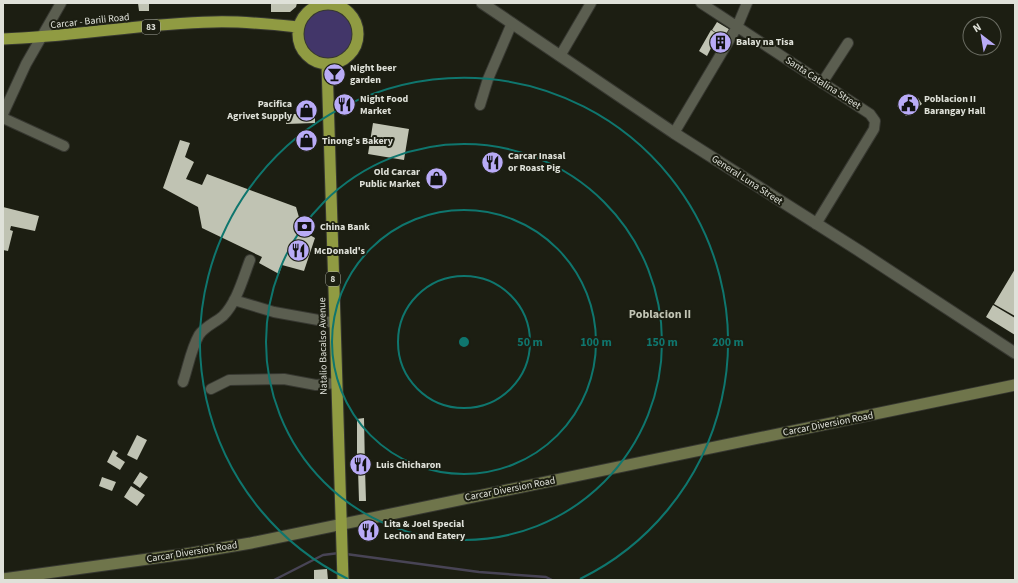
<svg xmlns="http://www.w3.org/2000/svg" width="1018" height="583" viewBox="0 0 1018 583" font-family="'Source Sans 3',sans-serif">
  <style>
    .green { fill: #423669 }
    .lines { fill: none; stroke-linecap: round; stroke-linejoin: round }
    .stream { stroke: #484455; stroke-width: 2.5 }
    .building { fill: #c0c3b3 }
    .minor-casing { stroke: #373831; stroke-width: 12 }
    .tertiary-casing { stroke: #373831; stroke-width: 13 }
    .secondary-casing { stroke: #373831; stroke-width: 13 }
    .trunk-casing { stroke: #373831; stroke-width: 13 }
    .minor { stroke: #5b5e50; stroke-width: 10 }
    .tertiary { stroke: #5b5e50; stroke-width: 11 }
    .secondary { stroke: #6f754b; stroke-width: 11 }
    .trunk { stroke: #909b42; stroke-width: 11 }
    .ring { fill: none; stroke: #0f766e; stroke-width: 2 }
    .labels { text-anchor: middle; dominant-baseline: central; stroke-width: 4; stroke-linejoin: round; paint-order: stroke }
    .shield { fill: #1c1e12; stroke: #a4a69d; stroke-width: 1 }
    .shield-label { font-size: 9px; font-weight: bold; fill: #dfe1d9 }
    .street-label { font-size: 10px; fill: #dfe1d9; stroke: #1c1e12 }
    .poi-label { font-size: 10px; font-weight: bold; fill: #dfe1d9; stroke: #1c1e12; text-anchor: start }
    .quarter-label { font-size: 12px; font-weight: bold; fill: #c2c5b5; stroke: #1c1e12 }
    .centre { fill: #0f766e; stroke: #1c1e12; stroke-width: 2 }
    .ring-label { font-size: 12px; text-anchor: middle; font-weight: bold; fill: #0f766e; stroke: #1c1e12; stroke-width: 4; stroke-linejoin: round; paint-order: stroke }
  </style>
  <rect width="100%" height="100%" fill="#1c1e12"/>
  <path class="green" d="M301 34a27 27 0 1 1 54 0a27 27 0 1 1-54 0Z"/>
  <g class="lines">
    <path class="stream" d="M346 554 479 572 546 577 552 580
      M274 580 323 555 339 553"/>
  </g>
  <path class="building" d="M138 3H149V11H139Z
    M271 3H297L296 7 290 12H271Z
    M717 22 732 31 718 53 711 48 707 56 699 51 711 30 719 35 714 44 720 35 712 30Z
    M906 95 918 98 922 104 906 116 897 106Z
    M286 114H315V123L286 124Z
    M373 123 409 129 404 160 368 154Z
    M180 140 190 143 185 157 194 162 186 179 202 185 207 174 296 207 303 231 315 238 304 271 282 265 279 274 259 263 262 257 202 228 198 207 163 188Z
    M3 207 39 216 35 231 11 226 10 230 13 231 8 251 3 250Z
    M1015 269V316L994 304Z
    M993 305 1015 318V335L986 317Z
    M364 418 365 468H357V419Z
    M137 435 147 440 137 460 127 455Z
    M113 450 118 453 116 456 125 462 120 470 107 462Z
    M358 469H365L366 501H359Z
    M140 472 148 477 140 488 133 483Z
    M102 477 116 482 112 491 99 486Z
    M131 486 145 495 137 506 124 497Z
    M327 569 328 580H314V570Z"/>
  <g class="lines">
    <defs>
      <path id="minor" d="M701 3 870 114 875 121 874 129 816 224
        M560 56 591 3
        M822 83 848 43
        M480 105 488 79 512 23
        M3 114 26 64 61 3
        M3 118 64 146
        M674 133 737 27 747 3
        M234 300 274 312 335 323
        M183 382C188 367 191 349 199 335 204 327 216 322 223 316 237 302 243 278 250 260
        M211 389 229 380 284 379 316 385 336 383"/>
      <path id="tertiary" d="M482 3 674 133 861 252 1015 353"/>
      <path id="secondary" d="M3 579 192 553 251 543 1015 385"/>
      <path id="trunk" d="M298 34a30 30 0 1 1 60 0a30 30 0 1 1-60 0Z
        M3 39C73 37 143 23 213 22 242 21 270 24 298 27
        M327 64 343 580"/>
    </defs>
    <use href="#minor" class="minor-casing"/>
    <use href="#tertiary" class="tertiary-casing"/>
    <use href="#secondary" class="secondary-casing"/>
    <use href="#trunk" class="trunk-casing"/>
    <use href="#minor" class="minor"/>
    <use href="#tertiary" class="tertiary"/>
    <use href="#secondary" class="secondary"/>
    <use href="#trunk" class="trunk"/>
  </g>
  <g class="ring">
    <circle cx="464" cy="342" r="66"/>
    <circle cx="464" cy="342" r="132"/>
    <circle cx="464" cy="342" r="198"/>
    <path d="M348 579A264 264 0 1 1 580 579"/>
  </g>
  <defs>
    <symbol id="building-disc" viewBox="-11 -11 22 22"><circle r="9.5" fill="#b9abf7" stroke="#1c1e12"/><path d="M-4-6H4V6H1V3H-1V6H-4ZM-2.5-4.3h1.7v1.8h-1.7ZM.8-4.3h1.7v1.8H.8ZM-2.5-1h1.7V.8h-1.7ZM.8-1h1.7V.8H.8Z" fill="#111"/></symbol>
    <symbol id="bar-disc" viewBox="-11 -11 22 22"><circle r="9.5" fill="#b9abf7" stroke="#1c1e12"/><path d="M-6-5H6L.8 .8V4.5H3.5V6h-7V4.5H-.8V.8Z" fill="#111"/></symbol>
    <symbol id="restaurant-disc" viewBox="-11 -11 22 22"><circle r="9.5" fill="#b9abf7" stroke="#1c1e12"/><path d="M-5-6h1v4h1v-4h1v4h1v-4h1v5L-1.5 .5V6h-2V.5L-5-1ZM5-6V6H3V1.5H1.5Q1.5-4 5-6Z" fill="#111"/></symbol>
    <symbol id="civic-disc" viewBox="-11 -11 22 22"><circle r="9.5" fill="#b9abf7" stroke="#1c1e12"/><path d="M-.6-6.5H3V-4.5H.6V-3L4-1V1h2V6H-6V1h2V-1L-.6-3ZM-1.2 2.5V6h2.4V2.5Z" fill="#111"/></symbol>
    <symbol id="shop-disc" viewBox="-11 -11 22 22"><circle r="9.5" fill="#b9abf7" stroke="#1c1e12"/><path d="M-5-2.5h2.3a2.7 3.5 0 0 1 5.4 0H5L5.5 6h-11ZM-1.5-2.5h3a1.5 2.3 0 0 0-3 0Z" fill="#111"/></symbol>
    <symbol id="bank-disc" viewBox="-11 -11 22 22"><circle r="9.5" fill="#b9abf7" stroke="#1c1e12"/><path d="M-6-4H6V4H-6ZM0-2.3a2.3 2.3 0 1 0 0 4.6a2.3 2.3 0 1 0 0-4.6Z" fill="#111"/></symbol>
  </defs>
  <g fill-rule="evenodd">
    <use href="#building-disc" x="708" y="30" width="25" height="25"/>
    <use href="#bar-disc" x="322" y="62" width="25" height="25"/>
    <use href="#restaurant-disc" x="332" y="92" width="25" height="25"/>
    <use href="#civic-disc" x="896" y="92" width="25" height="25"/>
    <use href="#shop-disc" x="294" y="98" width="25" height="25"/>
    <use href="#shop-disc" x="294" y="128" width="25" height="25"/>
    <use href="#restaurant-disc" x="480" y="150" width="25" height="25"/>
    <use href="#shop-disc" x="424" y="166" width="25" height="25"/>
    <use href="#bank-disc" x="292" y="214" width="25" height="25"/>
    <use href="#restaurant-disc" x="286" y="238" width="25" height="25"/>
    <use href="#restaurant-disc" x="348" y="452" width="25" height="25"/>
    <use href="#restaurant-disc" x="356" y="518" width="25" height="25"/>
  </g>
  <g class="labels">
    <g class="shield">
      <rect x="142" y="20" width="18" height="14" rx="3"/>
      <rect x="326" y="272" width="14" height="14" rx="3"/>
    </g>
    <g class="shield-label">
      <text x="151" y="27">83</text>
      <text x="333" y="279">8</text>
    </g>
    <g class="street-label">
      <text transform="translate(90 21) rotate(-6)">Carcar - Barili Road</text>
      <text transform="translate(823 83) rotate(33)">Santa Catalina Street</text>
      <text transform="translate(747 180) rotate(33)">General Luna Street</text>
      <text transform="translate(323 346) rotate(-91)">Natalio Bacalso Avenue</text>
      <text transform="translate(828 424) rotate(-11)">Carcar Diversion Road</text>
      <text transform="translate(510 489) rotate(-11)">Carcar Diversion Road</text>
      <text transform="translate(192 552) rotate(-9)">Carcar Diversion Road</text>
    </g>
    <g class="poi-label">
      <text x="736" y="42">Balay na Tisa</text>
      <text x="350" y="68">Night beer<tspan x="350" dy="12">garden</tspan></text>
      <text x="360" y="99">Night Food<tspan x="360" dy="12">Market</tspan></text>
      <text x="924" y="99">Poblacion II<tspan x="924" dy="12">Barangay Hall</tspan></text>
      <text x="292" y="104" text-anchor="end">Pacifica<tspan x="292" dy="12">Agrivet Supply</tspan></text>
      <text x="322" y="141">Tinong's Bakery</text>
      <text x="508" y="156">Carcar Inasal<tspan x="508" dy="12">or Roast Pig</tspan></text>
      <text x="420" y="172" text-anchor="end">Old Carcar<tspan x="420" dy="12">Public Market</tspan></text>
      <text x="320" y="227">China Bank</text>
      <text x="314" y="251">McDonald's</text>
      <text x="376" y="465">Luis Chicharon</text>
      <text x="384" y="524">Lita &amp; Joel Special<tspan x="384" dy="12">Lechon and Eatery</tspan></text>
    </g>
    <g class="quarter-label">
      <text x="660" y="314">Poblacion II</text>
    </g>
  </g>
  <circle cx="464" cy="342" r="6" class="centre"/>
  <g class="ring-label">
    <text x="530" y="346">50 m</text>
    <text x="596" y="346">100 m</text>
    <text x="662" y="346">150 m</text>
    <text x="728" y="346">200 m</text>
  </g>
  <rect width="1018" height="583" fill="none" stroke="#dfe1d9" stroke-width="8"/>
  <g transform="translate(982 36) rotate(329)"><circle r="19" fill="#1c1e12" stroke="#6a6c62"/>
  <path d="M0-3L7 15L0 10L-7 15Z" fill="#b9abf7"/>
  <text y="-6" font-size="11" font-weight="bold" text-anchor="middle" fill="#dfe1d9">N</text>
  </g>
</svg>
